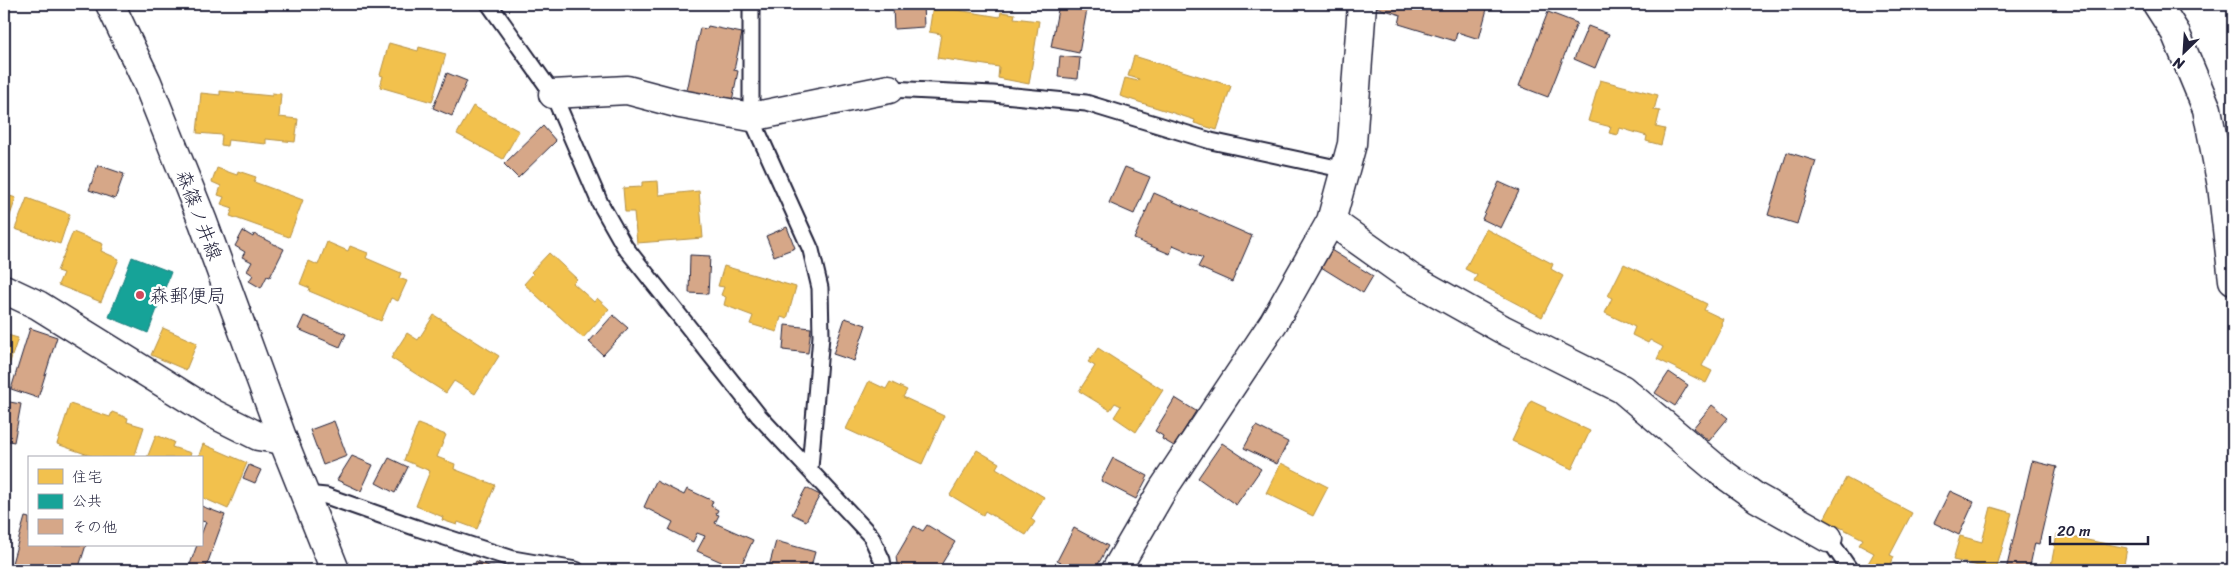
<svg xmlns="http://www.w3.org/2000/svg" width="2237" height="574" viewBox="0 0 2237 574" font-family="Sriracha,'Klee One',sans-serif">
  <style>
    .homes { fill: #f2c14e; stroke: #b49148 }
    .public { fill: #17a398; stroke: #1a7c7c }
    .building { fill: #d6a788; stroke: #22223b }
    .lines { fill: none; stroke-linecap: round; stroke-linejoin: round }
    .lane-casing { stroke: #22223b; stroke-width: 19 }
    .street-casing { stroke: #22223b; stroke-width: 31 }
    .secondary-casing { stroke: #22223b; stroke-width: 31 }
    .lane { stroke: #fff; stroke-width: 15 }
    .street { stroke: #fff; stroke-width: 28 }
    .secondary { stroke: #fff; stroke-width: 28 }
    .poi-dot { fill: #d1495b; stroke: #fff; stroke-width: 2 }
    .labels { text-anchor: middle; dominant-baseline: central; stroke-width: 5; stroke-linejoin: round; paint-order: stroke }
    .street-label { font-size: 19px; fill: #22223b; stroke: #fff }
    .poi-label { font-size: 19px; fill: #22223b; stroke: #fff; text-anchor: start }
  </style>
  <rect width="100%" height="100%" fill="#fff"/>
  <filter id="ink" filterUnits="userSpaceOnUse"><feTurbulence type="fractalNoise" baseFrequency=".02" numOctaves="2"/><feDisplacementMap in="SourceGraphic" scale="10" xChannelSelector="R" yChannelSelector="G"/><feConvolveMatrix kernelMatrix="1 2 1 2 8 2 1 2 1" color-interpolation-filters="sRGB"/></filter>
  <g filter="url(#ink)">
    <path class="homes" d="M933 6 1000 17 1001 12 1015 14 1014 18 1039 21 1029 84 998 78 999 67 937 58 941 34 929 32Z
      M389 43 418 51 419 47 446 54 432 102 380 87 383 76 380 75Z
      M1134 56 1231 86 1217 130 1194 123 1195 120 1120 96 1125 78 1138 81 1139 79 1128 76Z
      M1600 80 1658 95 1654 110 1660 111 1656 127 1665 129 1661 145 1646 141 1647 136 1620 128 1618 135 1609 133 1611 127 1588 121Z
      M220 91 272 96V93L281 94 279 117 298 119 295 142 266 139V144L228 140 227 146 221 145 222 135 197 133 201 93 220 95Z
      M473 106 519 131 503 159 457 134Z
      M217 168 237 175 238 171 256 177 254 182 303 200 289 237 230 216 233 208 221 204 224 197 218 195 221 186 212 182Z
      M658 181 659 195 699 191 703 238 637 243 634 212H625L623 188 642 187V182Z
      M4 194 16 198 4 233Z
      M27 198 70 214 60 244 15 229Z
      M1486 229 1553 264 1551 269 1563 276 1542 317 1474 281 1477 275 1465 269Z
      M73 232 103 244 101 251 119 259 101 302 58 285 63 273 57 271Z
      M327 242 348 251 350 246 368 253 366 258 401 273 399 278 407 281 398 301 391 298 381 321 309 291 310 288 300 284 309 261 318 265Z
      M549 253 577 279 573 283 594 302 597 298 609 309 583 338 524 284 533 274 531 272Z
      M1624 264 1707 304 1704 310 1723 319 1721 323 1723 324 1702 366 1712 371 1706 383 1657 359 1663 347 1650 340 1648 343 1632 335 1635 327 1605 313 1612 298 1608 296Z
      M724 266 796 287 787 319 781 317 777 332 750 324 753 316 724 305 726 297 721 295 724 287 718 286Z
      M434 315 499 356 475 394 454 381 446 393 391 358 407 333 418 340Z
      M163 328 197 343 186 370 151 355Z
      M4 334 18 338 8 368 4 367Z
      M1098 348 1163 390 1136 432 1114 417 1121 406 1115 403 1110 410 1079 391 1095 366 1088 362Z
      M869 381 886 389 890 382 907 390 903 397 944 416 922 464 846 429Z
      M1531 401 1546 408 1545 410 1590 431 1572 469 1512 441Z
      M70 404 110 417 112 412 128 418 127 422 144 427 134 458H97L57 444Z
      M418 424 446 435 437 457 455 464 454 469 495 485 477 529 458 522 457 525 442 520 443 517 416 506 430 471 404 460Z
      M156 435 174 442 172 447 191 453 189 458H147Z
      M203 444 247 463 228 509 201 497V458H198Z
      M977 450 999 463 996 468 1044 497 1031 519 1035 522 1026 535 985 511 983 515 950 495Z
      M1281 463 1328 487 1313 516 1266 493Z
      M1846 478 1912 513 1890 555 1894 557 1888 570H1864L1874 553 1859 545 1863 539 1824 519Z
      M1991 507 2012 513 1996 570 1953 560 1960 536 1982 542Z
      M2057 534 2127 548 2123 570H2050Z
      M228 565 241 570H226Z"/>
    <path class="public" d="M132 257 171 272 148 333 109 317Z"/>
    <path class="building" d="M896 4H923L924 27 894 29 893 7H896Z
      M1059 4H1088L1079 53 1051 47Z
      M1376 4H1469L1487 9 1479 39 1457 32 1455 41 1399 24 1401 15 1375 7Z
      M1548 12 1577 23 1548 97 1519 86Z
      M708 26 742 33 734 70 738 71 732 101 687 91 700 28 707 29Z
      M1588 26 1609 34 1595 68 1574 59Z
      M1060 56 1080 58 1078 79 1058 77Z
      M447 73 467 81 452 116 433 108Z
      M543 126 556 141 518 178 504 164Z
      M1787 152 1816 161 1797 224 1768 215Z
      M98 165 124 174 115 199 89 190Z
      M1125 167 1150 177 1134 214 1109 203Z
      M1499 182 1519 191 1501 228 1482 219Z
      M1154 193 1252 236 1232 282 1198 267 1203 258 1173 245 1170 254 1134 239Z
      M787 227 795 248 774 256 766 236Z
      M243 231 253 237 254 234 284 249 270 277 267 276 261 288 249 281 253 275 247 271 252 262 242 257 245 252 235 246Z
      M1331 250 1373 276 1363 293 1321 267Z
      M690 255 710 256 708 294 689 293Z
      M613 315 628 328 603 355 589 342Z
      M304 316 346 334 340 347 298 329Z
      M845 318 866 325 854 361 833 354Z
      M785 325 811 328 808 353 783 350Z
      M30 328 57 337 38 398 11 389Z
      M1669 372 1688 385 1675 406 1655 393Z
      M1175 398 1196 411 1174 446 1162 439 1163 436 1155 431Z
      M4 401 21 404 14 442 4 440Z
      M1712 405 1728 418 1709 441 1693 428Z
      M334 421 347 456 323 465 310 430Z
      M1256 426 1288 442 1277 464 1244 448Z
      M1222 443 1261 469 1236 505 1198 478Z
      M352 456 373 465 361 491 337 480Z
      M389 458 408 467 395 493 376 483Z
      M1113 458 1148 476 1136 499 1101 481Z
      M2032 461 2057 467 2039 544 2035 543 2029 570H2006Z
      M249 465 261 470 255 483 243 478Z
      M656 481 684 495 687 489 713 501 711 506 718 510 716 514 719 515 715 523 753 540 739 570 697 551 705 536 697 533 693 542 669 530 673 522 644 507Z
      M806 488 820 495 806 521 792 514Z
      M1950 491 1974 502 1959 535 1934 523Z
      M201 506 225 515 205 570H188L197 545H201V535L206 522 201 521Z
      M25 517 29 518V545H86L78 570H10Z
      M927 525 955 542 938 570H898L896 557 914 526 923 531Z
      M1074 528 1108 546 1095 570H1076L1057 561Z
      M776 541 815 552 810 570H768Z
      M476 561 499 570H472Z"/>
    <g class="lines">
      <defs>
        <path id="lane" d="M489 4 553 94 600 203 625 247 759 416 871 536 882 560 884 570
          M751 4V117L811 250 820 288 821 336 810 468
          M889 89 993 94 1086 103 1211 141 1346 170
          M306 494 326 496 417 528 513 559 576 570
          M1828 538 1850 570"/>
        <path id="street" d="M1362 4 1352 144 1331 221 1411 278 1502 329 1622 389 1718 470 1757 498 1828 538
          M2157 4 2175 32 2207 109 2222 186 2233 280
          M553 94 627 90 680 104 751 117 889 89
          M4 289 38 305 212 413 258 436 283 440
          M1116 570 1163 489 1274 322 1331 221"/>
        <path id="secondary" d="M110 4 147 82 203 222 283 440 335 570"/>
      </defs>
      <use href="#lane" class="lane-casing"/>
      <use href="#street" class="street-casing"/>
      <use href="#secondary" class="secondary-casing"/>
      <use href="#lane" class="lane"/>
      <use href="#street" class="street"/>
      <use href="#secondary" class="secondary"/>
    </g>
  </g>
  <circle class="poi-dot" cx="140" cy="295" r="5"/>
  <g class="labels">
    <g class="street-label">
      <text transform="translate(199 215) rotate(69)">森篠ノ井線</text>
    </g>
    <g class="poi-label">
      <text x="150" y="295">森郵便局</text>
    </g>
  </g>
  <rect width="2237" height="574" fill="none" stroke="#fff" stroke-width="20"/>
  <rect x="10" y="10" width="2217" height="554" fill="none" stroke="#22223b" stroke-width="2" filter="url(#ink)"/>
  <rect x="28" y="456" width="175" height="90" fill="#ffffff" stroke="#a7a7b1"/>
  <rect x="38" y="469" width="25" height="15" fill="#f2c14e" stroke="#a7a7b1"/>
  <text x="72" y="482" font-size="15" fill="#22223b">住宅</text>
  <rect x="38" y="494" width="25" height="15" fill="#17a398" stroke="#a7a7b1"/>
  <text x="72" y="506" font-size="15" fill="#22223b">公共</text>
  <rect x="38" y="519" width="25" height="15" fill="#d6a788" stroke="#a7a7b1"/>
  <text x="72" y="532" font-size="15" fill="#22223b">その他</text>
  <g transform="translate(2184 52) rotate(205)" stroke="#ffffff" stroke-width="4" paint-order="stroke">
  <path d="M0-4L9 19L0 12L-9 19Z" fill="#22223b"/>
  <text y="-8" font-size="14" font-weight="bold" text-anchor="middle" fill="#22223b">N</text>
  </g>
  <path d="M2050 536v8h98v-8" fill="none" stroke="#22223b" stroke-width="2.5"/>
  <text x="2057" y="536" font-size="15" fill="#22223b" stroke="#ffffff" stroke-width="4" paint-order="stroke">20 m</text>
</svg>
